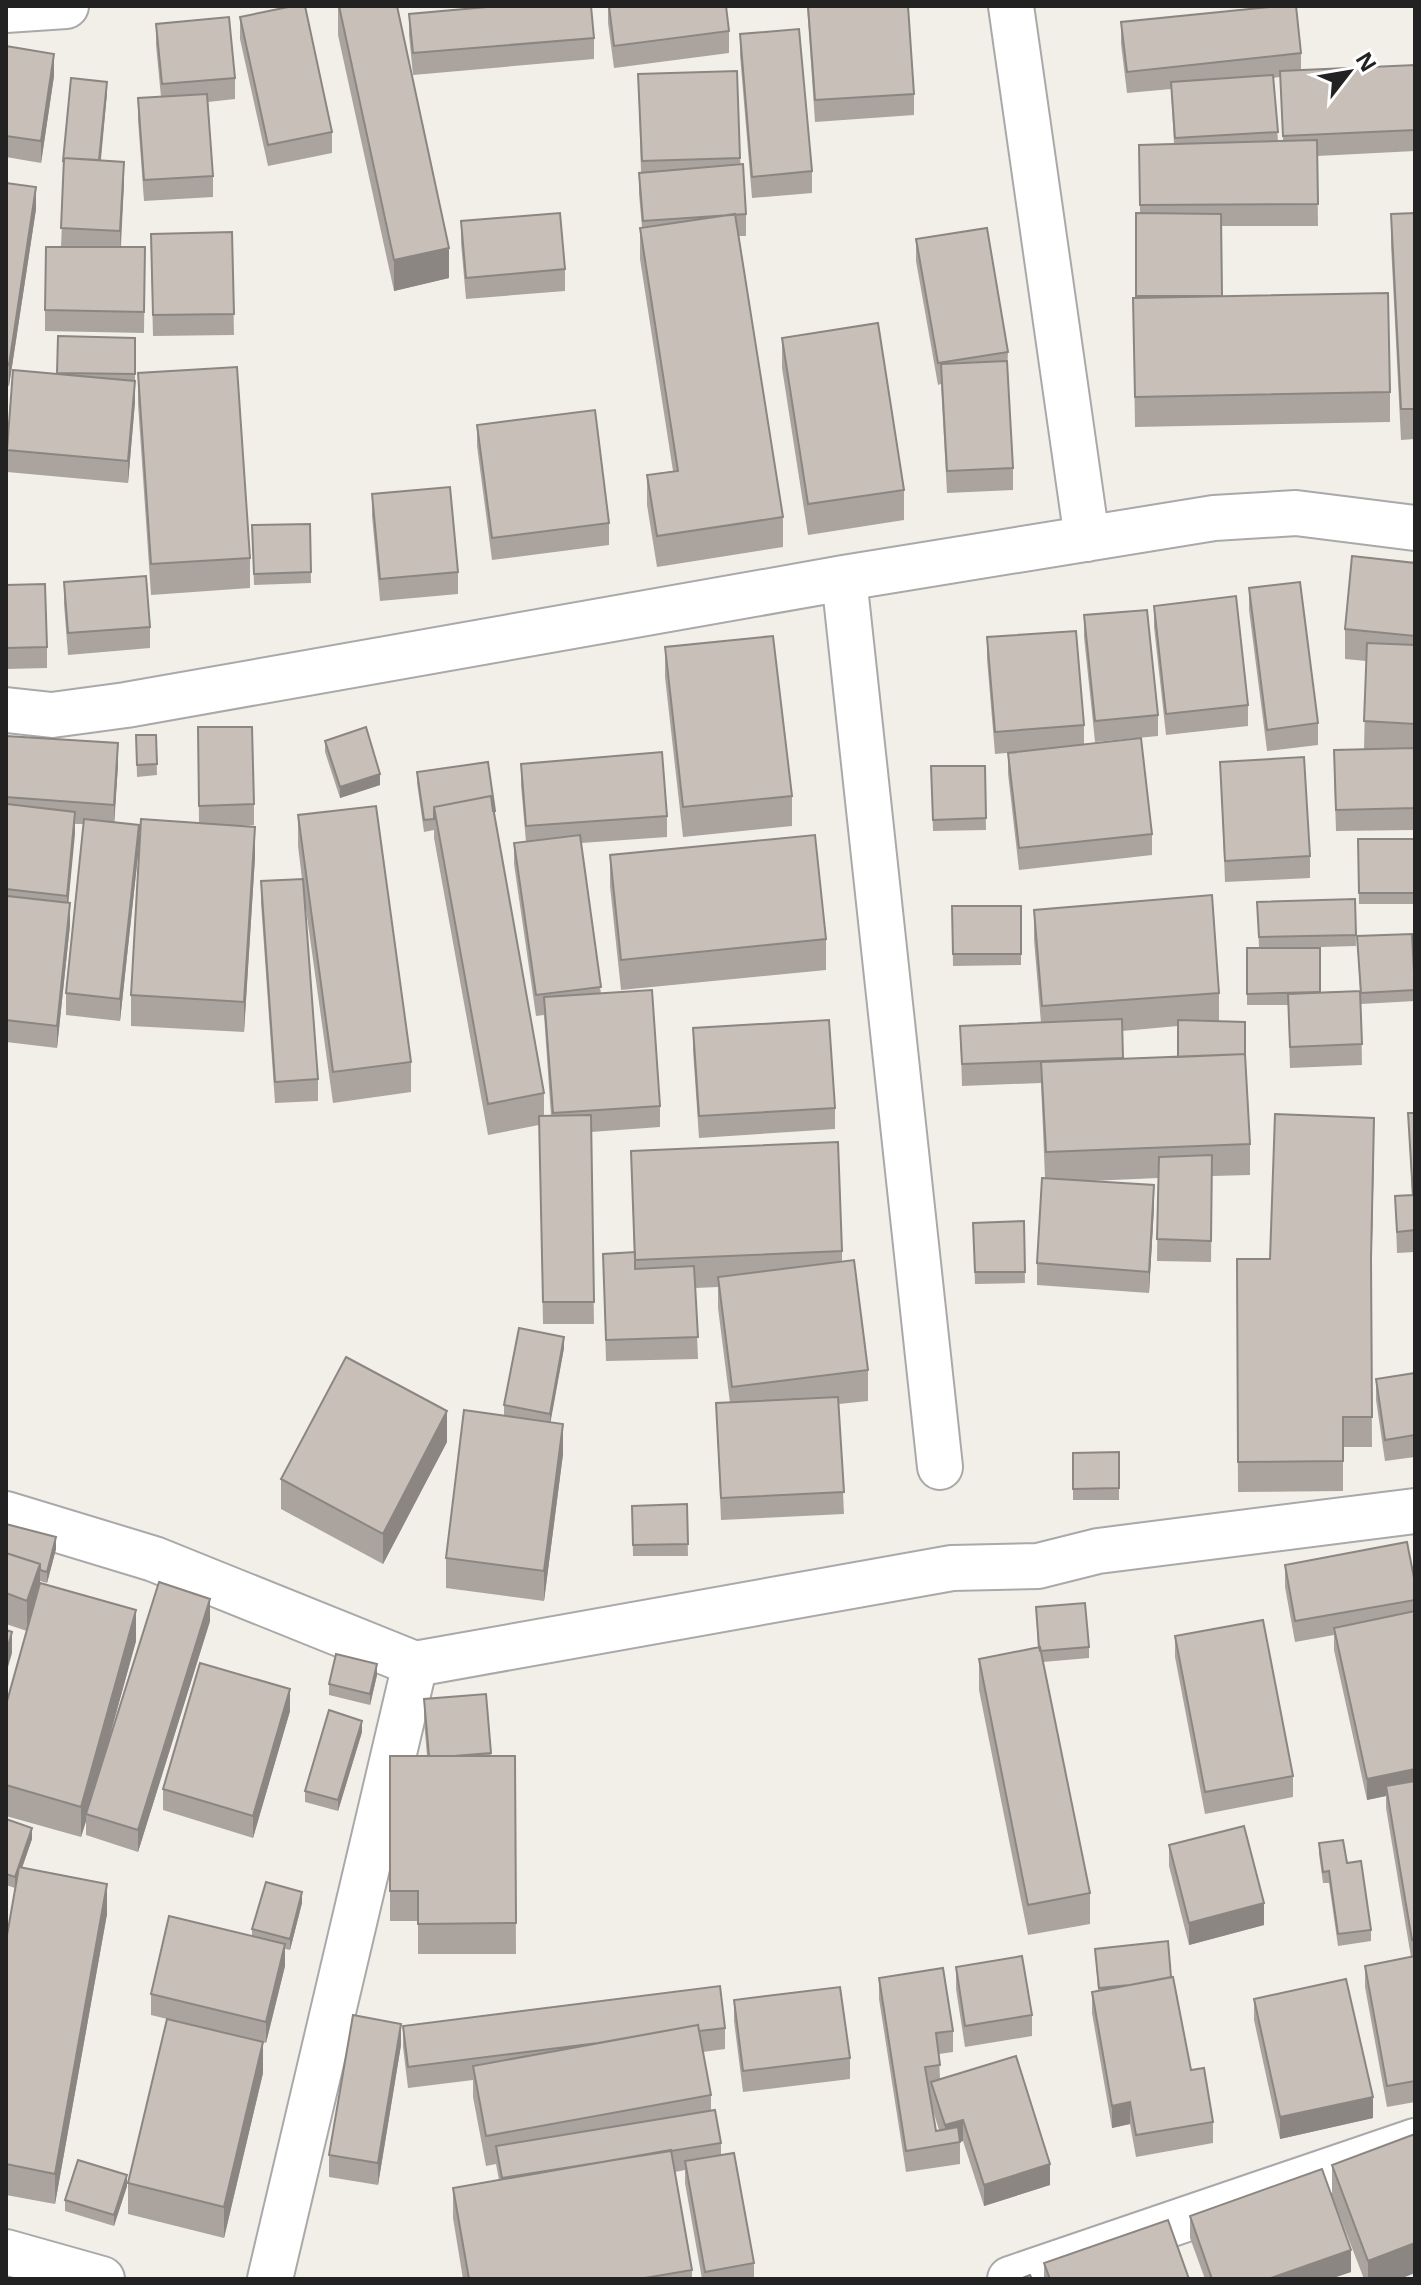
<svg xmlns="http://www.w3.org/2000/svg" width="1421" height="2285" viewBox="0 0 1421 2285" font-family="'Open Sans',sans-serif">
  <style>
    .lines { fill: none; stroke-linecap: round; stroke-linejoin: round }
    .minor-casing { stroke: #a9a9a9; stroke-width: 48 }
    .minor { stroke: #fff; stroke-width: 44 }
    .wall { fill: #aba49e; fill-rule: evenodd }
    .shaded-wall { fill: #8b8681 }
    .building { fill: #c7bfb8; stroke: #8b8681; stroke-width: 2 }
  </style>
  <rect width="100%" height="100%" fill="#f2efe9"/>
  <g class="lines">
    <defs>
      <path id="minor" d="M1011 6 1087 539
        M6 10 66 6
        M844 578 940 1467
        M6 710 52 715 126 705 844 578 1214 518 1296 513 1415 528
        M6 1514 154 1559 415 1664 952 1568 1038 1566 1098 1551 1415 1511
        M6 2252 102 2279
        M270 2279 415 1664
        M1010 2279 1415 2141"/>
    </defs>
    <use href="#minor" class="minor-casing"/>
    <use href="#minor" class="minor"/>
  </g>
  <path class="wall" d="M338 6 449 278 394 291 338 35Z
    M608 6H726L729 31V53L614 68 608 23Z
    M807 6H908L914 94V115L815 122Z
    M409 14 594 38V59L413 75 409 35Z
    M240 17 332 132V153L268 166 240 39Z
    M1121 22 1301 53V70L1415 65V151L1317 156 1318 226H1221L1222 296 1390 392V422L1135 427 1133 298H1136V213H1140L1139 145 1174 144 1171 89 1127 93 1121 44ZM1280 77 1283 141H1278L1273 78Z
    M156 24 235 78V99L208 102 213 176V197L144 201 138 120V98L161 97 156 45Z
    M740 34 812 171V193L752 198 740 55Z
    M6 46 54 76 41 163 6 157Z
    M638 74 740 158 746 214V236H739L783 517V547L657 567 647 505V475L673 471 640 259V228H642L639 194V173L641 172Z
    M107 93 101 160 124 183 121 247H145L144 333 45 331V310L61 247 64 172 63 161Z
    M6 183 36 209 9 386H6Z
    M1415 213V439L1401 440 1391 245V214Z
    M461 221 565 269V291L466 299 461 243Z
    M232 232 234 335 153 336 151 256Z
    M916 239 1008 352 1007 374 1013 468V490L947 493 941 384 938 385 916 261Z
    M135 338V402L128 483 7 472V450L57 374Z
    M782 338 904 490V520L808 535 782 368Z
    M138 373 250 558V588L151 595 138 404Z
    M477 425 609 523V545L492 560 477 446Z
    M372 494 458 572V594L380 601 372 516Z
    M310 524 311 583 254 585 252 525Z
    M1415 563V830L1336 831 1334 772 1364 749 1366 661 1345 659V629Z
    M64 582 150 627V648L68 655 64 604Z
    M6 585 47 647V668L6 669Z
    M1249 588 1318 723V745L1267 751 1249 610Z
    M1154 606 1248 705V726L1166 735 1154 627Z
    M1084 615 1158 715V736L1095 742 1084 637Z
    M987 637 1084 725V745L1152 834V855L1019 870 1008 774V753L1017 752 995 754 987 659Z
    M665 647 792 796V826L683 837 665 677Z
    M198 727 254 804V825L242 826 255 857 244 1032 131 1026V995L199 823Z
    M136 735H156L157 775 137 777Z
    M6 736 118 765 114 822 139 846 120 1021 66 1015V993L84 824H75L68 903 70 925 57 1048 6 1042Z
    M325 741 380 785 340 798 325 752Z
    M1220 762 1310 856V878L1225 882Z
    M521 764 667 816V837L581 843 601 994 660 1106V1127L591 1132 594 1324H543L539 1125 488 1135 434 838V830L424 832 417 783V772L495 811V822L544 1093V1116H551L544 1015 536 1016 514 864V843L526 842 521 785Z
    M931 766H985L986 830 933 831Z
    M298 815 411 1062V1092L333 1103 304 895 318 1079V1101L275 1103 261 903V881L302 879 298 846Z
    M1358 839H1415V904H1359Z
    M610 855 826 939V970L621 990 610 886Z
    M1355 899 1356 946 1287 948 1320 992 1360 991 1357 936 1415 987V1001L1361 1004 1362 1065 1290 1068 1288 1005H1247V948H1259L1257 902Z
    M952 906H1021V965L953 966Z
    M1034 910 1219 993V1021L1245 1054 1250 1144V1175L1212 1176 1211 1262 1157 1261 1158 1178 1090 1181 1154 1207 1149 1293 1037 1285V1263L1045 1178 1041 1083 962 1086 960 1026 1041 1023 1034 940ZM1178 1026V1057L1123 1059 1122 1031Z
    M693 1028 835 1108V1129L699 1138 693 1050Z
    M1408 1113H1415V1252L1397 1253 1395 1196H1412Z
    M1374 1149 1371 1284 1372 1447H1343V1491L1238 1492 1237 1259H1270Z
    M631 1151 842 1251V1262L868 1370V1401L839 1404 844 1514 721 1520 716 1403H730L718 1308V1287L695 1288 698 1359 606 1361 603 1254 634 1252Z
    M1024 1221 1025 1283 975 1284 973 1223Z
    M564 1348 550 1422 563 1454 544 1601 446 1588V1558L504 1416V1405Z
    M1415 1373V1457L1385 1461 1376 1400V1379Z
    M447 1442 383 1564 281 1509V1479Z
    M1119 1452V1500H1073V1453Z
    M687 1504 688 1556H633L632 1506Z
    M6 1524 56 1549 47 1583 40 1581V1584L136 1641 102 1764 210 1621 138 1852 86 1835V1821L81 1837 6 1816V1705L27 1631 6 1624Z
    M1285 1565 1415 1583V2102L1387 2107 1365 1987V1966L1411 1957 1386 1808V1796L1367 1800 1334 1650V1635L1295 1642 1285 1587Z
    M1036 1607 1089 1647V1658L1043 1662 1090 1893V1924L1028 1935 979 1690V1659L1038 1648Z
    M1175 1636 1293 1776V1797L1205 1814 1175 1657Z
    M377 1675 370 1705 329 1695V1684Z
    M486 1694 491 1756H515L516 1954H418V1921H390V1756H427L424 1721V1699Z
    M290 1711 253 1838 163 1810V1789Z
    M362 1732 338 1811 305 1802V1791Z
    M6 1819 32 1839 22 1868 107 1914 55 2204 6 2195V1941L16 1884 15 1888 6 1885Z
    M1319 1843 1371 1930V1941L1338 1946 1329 1883H1323L1319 1854Z
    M1169 1845 1264 1925 1189 1945 1169 1866Z
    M302 1903 290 1950 285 1949V1966L266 2043 263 2042V2073L224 2238 128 2214V2183L167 2019 151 2015V1994L252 1936V1929Z
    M1095 1949 1171 1977 1191 2070 1213 2122V2143L1136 2157 1130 2124 1112 2128 1092 2013V1992L1098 1990Z
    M956 1967 1032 2015V2036L965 2047 956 1989Z
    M879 1978 953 2031V2052L939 2054 940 2079 1050 2185 984 2206 963 2141 960 2142V2164L906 2172 879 1999ZM932 2107 939 2130 936 2131Z
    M1254 1999 1373 2118 1280 2139 1254 2020Z
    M734 2000 850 2058V2079L743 2092 734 2021Z
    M403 2026 725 2028V2049L703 2052 711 2095V2110L721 2143V2155L754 2263V2279H702L685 2183V2170L675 2172 692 2270V2279H463L453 2218V2188L499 2180 496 2164 486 2166 473 2097V2080L408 2088 403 2047Z
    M401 2045 378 2185 329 2177V2155Z
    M1332 2165 1400 2279H1364L1332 2196Z
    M127 2186 114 2226 65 2211V2200Z
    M1190 2216 1351 2272 1330 2279H1205L1190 2238Z
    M1044 2263 1189 2279H1044Z"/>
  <path class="shaded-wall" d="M54 54V76L41 163V141Z
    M107 82V93L99 175V164Z
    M124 162V183L120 253V231Z
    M36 187V209L9 386V365Z
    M449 248V278L394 291V260Z
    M135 381V402L128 483V461Z
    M118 743V765L114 827V805Z
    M380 774V785L340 798V787Z
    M75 812V834L67 917V896Z
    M139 825V846L120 1021V999Z
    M255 827V857L244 1032V1002Z
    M70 903V925L57 1048V1026Z
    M1374 1118V1149L1371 1290V1259Z
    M1154 1185V1207L1149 1293V1272Z
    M564 1337V1348L550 1425V1414Z
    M447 1411V1442L383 1564V1534Z
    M563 1424V1454L544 1601V1571Z
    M56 1537V1549L47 1583V1572Z
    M40 1564V1595L27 1631V1601Z
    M210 1599V1621L138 1852V1830Z
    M136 1610V1641L88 1815 86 1814V1821L81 1837V1807Z
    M12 1632V1653L6 1674V1653Z
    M377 1664V1675L370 1705V1694Z
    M290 1689V1711L253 1838V1816Z
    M362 1721V1732L338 1811V1800Z
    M1415 1769V1790L1386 1786V1796L1367 1800V1779Z
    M32 1828V1839L15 1888V1877Z
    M107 1884V1914L55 2204V2174Z
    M302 1892V1903L290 1950V1939Z
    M1264 1903V1925L1189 1945V1923Z
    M285 1944V1966L266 2043V2022Z
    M401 2024V2045L378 2185V2163Z
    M263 2042V2073L224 2238V2207Z
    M1373 2097V2118L1280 2139V2117Z
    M1130 2102V2124L1112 2128V2106Z
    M963 2120V2141L945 2145V2125Z
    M1050 2164V2185L984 2206V2185Z
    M127 2175V2186L114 2226V2215Z
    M1415 2243V2273L1400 2279H1368V2261Z
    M1351 2250V2272L1330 2279H1268Z"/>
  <path class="building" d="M293 6H305L332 132 268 145 240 17Z
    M339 6H397L449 248 394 260Z
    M498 6H591L594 38 413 53 409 14Z
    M609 6H726L729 31 614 46Z
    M808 6H908L914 94 815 100Z
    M1280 6H1296L1301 53 1127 72 1121 22Z
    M229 17 235 78 162 84 156 24Z
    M799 29 812 171 752 177 740 34Z
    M6 46 54 54 41 141 6 136Z
    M1415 65V130L1283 136 1280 71Z
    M737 71 740 158 642 161 638 74Z
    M1273 75 1278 132 1175 138 1171 82Z
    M71 78 107 82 99 160 64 158V161H63Z
    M207 94 213 176 144 180 138 98Z
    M1317 140 1318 204 1140 205 1139 145Z
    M64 158 124 162 120 231 61 228Z
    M743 164 746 214 643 221 639 173Z
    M6 183 36 187 9 365 6 364Z
    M560 213 565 269 466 278 461 221Z
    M1136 213 1221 214 1222 296H1136Z
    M1415 213V409H1401L1391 214Z
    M735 214 783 517 657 536 647 475 678 471 640 228Z
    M987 228 1008 352 938 363 916 239Z
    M232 232 234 314 153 315 151 234Z
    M46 247H145L144 312 45 310Z
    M1388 293 1390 392 1135 397 1133 298Z
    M878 323 904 490 808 504 782 338Z
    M58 336 135 338V374L57 373Z
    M1007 361 1013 468 947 471 941 364Z
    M237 367 250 558 151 564 138 373Z
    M13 370 135 381 128 461 7 450Z
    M595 410 609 523 492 538 477 425Z
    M450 487 458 572 380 579 372 494Z
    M310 524 311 572 254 574 252 525Z
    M1352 556 1415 563V636L1345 629Z
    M146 576 150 627 68 633 64 582Z
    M1300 582 1318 723 1267 730 1249 588Z
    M45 584 47 647 6 648V585Z
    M1236 596 1248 705 1166 714 1154 606Z
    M1147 610 1158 715 1095 721 1084 615Z
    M1076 631 1084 725 995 732 987 637Z
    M773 636 792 796 683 807 665 647Z
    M1367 643 1415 645V724L1364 721Z
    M198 727H252L254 804 199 806Z
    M366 727 380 774 340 787 325 741Z
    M136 735H156L157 764 137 765Z
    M6 736 118 743 114 805 6 797Z
    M1141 738 1152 834 1019 848 1008 753Z
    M1415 748V808L1336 810 1334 750Z
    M662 752 667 816 526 826 521 764Z
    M1304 757 1310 856 1225 861 1220 762Z
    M488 762 495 811H493L491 796 434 807V819L424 820 417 772Z
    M931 766H985L986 818 933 820Z
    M491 796 544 1093 488 1104 434 807Z
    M7 804 75 812 67 896 6 889V816Z
    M376 806 411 1062 333 1072 298 815Z
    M84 819 139 825 120 999 66 993Z
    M141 819 255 827 244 1002 131 995Z
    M580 835 601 987 536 995 514 843Z
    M815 835 826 939 621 960 610 855Z
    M1358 839H1415V893H1359Z
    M303 879 318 1079 275 1082 261 881Z
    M1212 895 1219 993 1042 1006 1034 910Z
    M7 896 70 903 57 1026 6 1020V906Z
    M1355 899 1356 935 1259 937 1257 902Z
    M952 906H1021V954H953Z
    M1412 934 1415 990 1361 993 1357 936Z
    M1247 948H1320V992L1247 994Z
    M652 990 660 1106 553 1113 544 997Z
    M1360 991 1362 1044 1290 1047 1288 994Z
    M1122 1019 1123 1058 962 1064 960 1026Z
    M829 1020 835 1108 699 1116 693 1028Z
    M1178 1020 1245 1022V1054L1178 1057Z
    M1245 1054 1250 1144 1046 1152 1041 1062Z
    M1408 1113H1415V1230L1397 1232 1395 1196 1413 1195Z
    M1275 1114 1374 1118 1371 1259 1372 1417H1343V1461L1238 1462 1237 1259H1270Z
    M591 1115 594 1302H543L539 1116Z
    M838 1142 842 1251 635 1260 631 1151Z
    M1212 1155 1211 1241 1157 1239 1159 1157Z
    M1042 1178 1154 1185 1149 1272 1037 1263Z
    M1024 1221 1025 1272H975L973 1223Z
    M635 1252V1269L694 1266 698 1337 606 1340 603 1254Z
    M854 1260 868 1370 732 1387 718 1277Z
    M519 1328 564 1337 550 1414 504 1405Z
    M346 1357 447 1411 383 1534 281 1479Z
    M1415 1373V1435L1385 1440 1376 1379Z
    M838 1397 844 1492 721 1498 716 1403Z
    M464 1410 563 1424 544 1571 446 1558Z
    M1119 1452V1488L1073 1489V1453Z
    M687 1504 688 1544 633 1545 632 1506Z
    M6 1524 56 1537 47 1572 40 1570V1564L6 1553Z
    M1407 1542 1415 1583V1600L1295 1621 1285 1565Z
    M6 1553 40 1564 27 1601 6 1593Z
    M159 1582 210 1599 138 1830 86 1814Z
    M40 1583 136 1610 81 1807 6 1785V1705Z
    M1085 1603 1089 1647 1040 1651 1039 1647 1036 1607Z
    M1415 1611V1769L1367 1779 1334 1628Z
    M1263 1620 1293 1776 1205 1792 1175 1636Z
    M6 1630 12 1632 6 1653Z
    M1040 1647 1090 1893 1028 1905 979 1659Z
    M336 1654 377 1664 370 1694 329 1684Z
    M200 1663 290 1689 253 1816 163 1789Z
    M486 1694 491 1753 454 1756H429L424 1699Z
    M329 1710 362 1721 338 1800 305 1791Z
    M390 1756H515L516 1923 418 1924V1891H390Z
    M1415 1781V1939L1412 1940 1386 1786Z
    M6 1819 32 1828 15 1877 6 1874Z
    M1244 1826 1264 1903 1189 1923 1169 1845Z
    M1343 1840 1347 1863 1361 1861 1371 1930 1338 1934 1329 1871 1323 1872 1319 1843Z
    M19 1867 107 1884 55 2174 6 2164V1941Z
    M266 1882 302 1892 290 1939 252 1929Z
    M169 1916 285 1944 266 2022 151 1994Z
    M1168 1941 1171 1977 1130 1985 1099 1988 1095 1949Z
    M1022 1956 1032 2015 965 2026 956 1967Z
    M1415 1956V2081L1387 2086 1365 1966Z
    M943 1968 953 2031 936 2033 940 2065 925 2067 936 2131 958 2127 960 2142 906 2151 879 1978Z
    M1173 1977 1191 2070 1204 2068 1213 2122 1136 2135 1130 2102 1112 2106 1092 1992Z
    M1346 1979 1373 2097 1280 2117 1254 1999Z
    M720 1986 725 2028 699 2031 698 2025 598 2043 408 2067 403 2026Z
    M840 1987 850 2058 743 2071 734 2000Z
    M353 2015 401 2024 378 2163 329 2155Z
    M167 2019 263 2042 224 2207 128 2183Z
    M698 2025 711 2095 486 2136 473 2066Z
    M1016 2056 1050 2164 984 2185 963 2120 945 2125 931 2082Z
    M715 2110 721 2143 502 2178 496 2146Z
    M1415 2134V2243L1368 2261 1332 2165Z
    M671 2150 692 2270 639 2279H469L453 2188Z
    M734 2153 754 2263 705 2272 685 2161Z
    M78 2160 127 2175 114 2215 65 2200Z
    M1322 2169 1351 2250 1268 2279H1212L1190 2216Z
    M1168 2220 1189 2279H1050L1044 2263Z
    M1030 2275 1032 2279H1020Z"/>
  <rect width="1421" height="2285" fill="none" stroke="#222222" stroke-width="16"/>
  <g transform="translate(1349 72) rotate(59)" stroke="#ffffff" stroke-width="6" paint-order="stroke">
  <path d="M0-6L14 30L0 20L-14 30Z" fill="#222222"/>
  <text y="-12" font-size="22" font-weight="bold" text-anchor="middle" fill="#222222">N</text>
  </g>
</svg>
